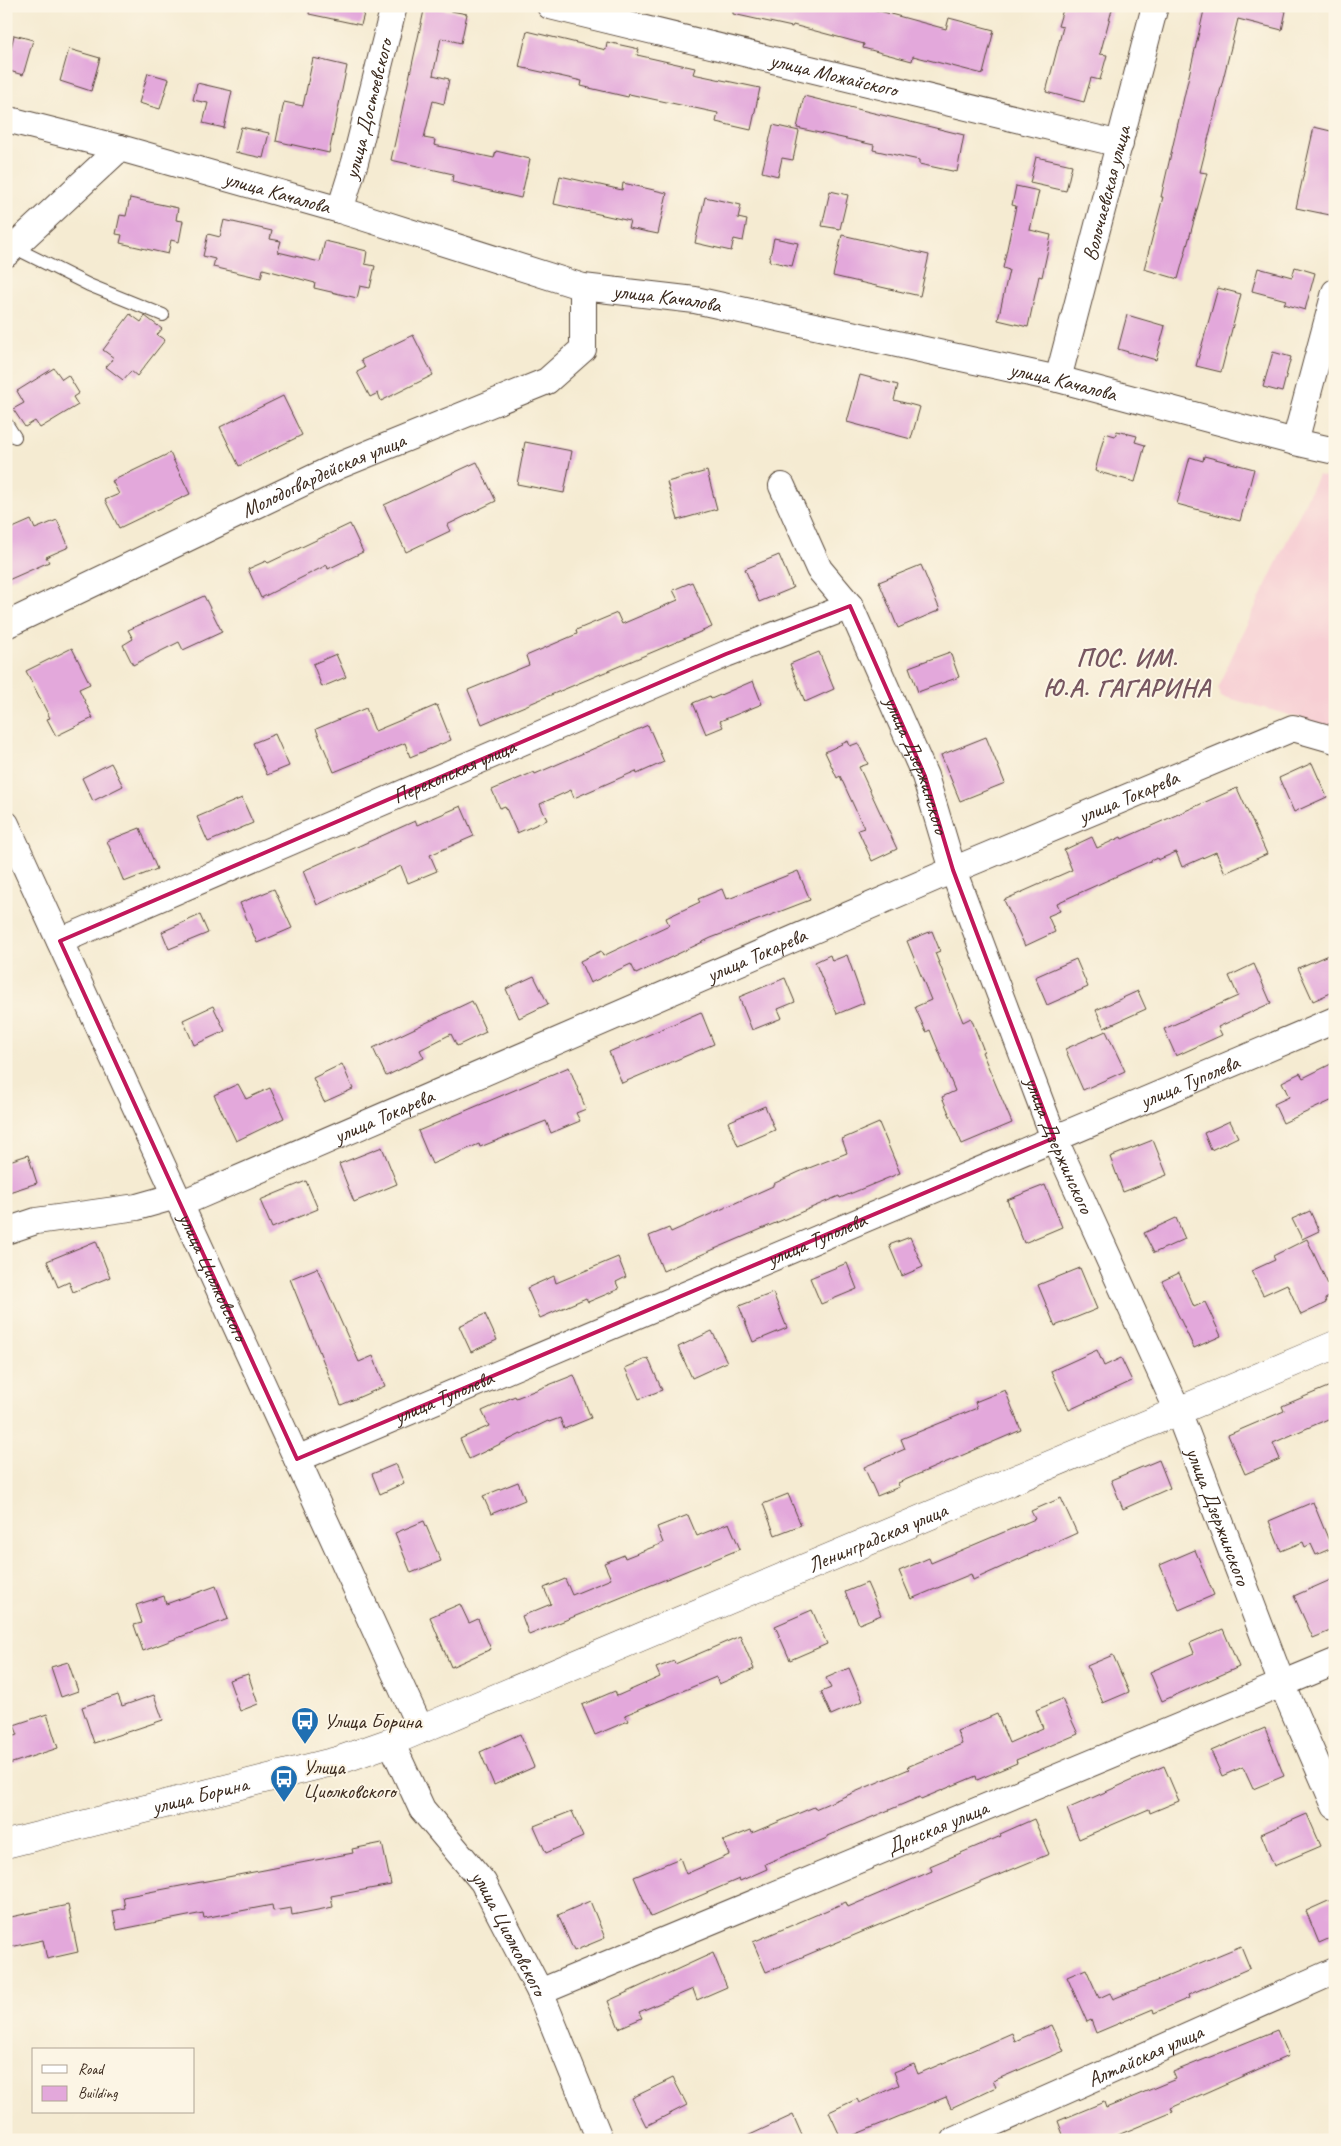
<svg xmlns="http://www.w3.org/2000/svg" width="1341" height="2146" viewBox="0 0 1341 2146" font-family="Caveat,sans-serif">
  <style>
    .built { fill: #f7cfd4 }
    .building { fill: #e3a8db }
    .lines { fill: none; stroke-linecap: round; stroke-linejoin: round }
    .service-casing { stroke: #574739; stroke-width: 14 }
    .minor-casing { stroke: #574739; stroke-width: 28 }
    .tertiary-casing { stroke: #574739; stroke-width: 29 }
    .service { stroke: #fff; stroke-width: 12 }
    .minor { stroke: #fff; stroke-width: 26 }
    .tertiary { stroke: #fff; stroke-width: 28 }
    .marked { fill: none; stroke: #c2185b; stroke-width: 4; stroke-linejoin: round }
    .labels { text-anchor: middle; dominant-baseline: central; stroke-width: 4; stroke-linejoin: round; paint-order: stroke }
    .street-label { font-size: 21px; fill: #3b2a1e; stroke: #fcf5e5 }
    .poi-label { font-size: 21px; fill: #3b2a1e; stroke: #fcf5e5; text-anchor: start }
    .district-label { font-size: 26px; font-weight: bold; letter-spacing: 1px; fill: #765660; stroke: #fcf5e5 }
  </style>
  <rect width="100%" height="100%" fill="#fcf5e5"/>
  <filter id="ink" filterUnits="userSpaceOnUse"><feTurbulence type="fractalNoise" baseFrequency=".02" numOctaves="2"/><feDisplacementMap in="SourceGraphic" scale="10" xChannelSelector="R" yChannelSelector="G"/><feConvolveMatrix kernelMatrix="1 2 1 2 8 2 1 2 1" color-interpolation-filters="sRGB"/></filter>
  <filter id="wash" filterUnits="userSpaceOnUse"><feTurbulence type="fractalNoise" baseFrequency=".0096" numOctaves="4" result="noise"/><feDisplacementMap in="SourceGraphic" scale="20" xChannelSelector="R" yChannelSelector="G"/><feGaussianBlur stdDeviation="1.12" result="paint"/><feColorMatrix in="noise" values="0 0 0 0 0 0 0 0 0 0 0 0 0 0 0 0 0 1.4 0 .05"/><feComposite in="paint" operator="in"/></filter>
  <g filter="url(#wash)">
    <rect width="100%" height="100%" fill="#f5ebd2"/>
    <path class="built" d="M1318 475 1335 479V728L1221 696 1217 688Z"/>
    <g id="blocks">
      <path class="building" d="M310 6H366L361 25 309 14Z
        M425 6 467 14 461 43 441 38 433 75 449 79 444 104 433 101 424 138 435 140 434 145 494 158 496 151 530 159 521 198 452 182 453 174 391 160Z
        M733 6H861L946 29 949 18 994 30 983 74 913 56 912 61 863 48 864 44 793 25 792 27 733 14Z
        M1064 6H1113L1100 54 1107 55 1100 80 1091 78 1084 102 1046 92 1063 27 1058 26Z
        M1205 6H1265L1286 11 1282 30 1238 19 1200 172 1207 173 1178 279 1144 269 1163 197H1161Z
        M527 31 606 50 607 42 639 49 637 55 695 68 693 74 760 88 751 130 716 122 718 113 629 94 628 97 581 86 582 81 519 67Z
        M14 35 33 40 23 75 6 70Z
        M69 49 100 58 91 91 60 81Z
        M313 58 347 66 329 153 276 141 284 102 303 106Z
        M148 73 169 79 160 109 139 103Z
        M197 83 232 91 224 128 203 123 208 103 193 100Z
        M804 96 964 135 957 172 919 164V160L873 150 874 145 797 128Z
        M773 125 799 131 793 160 782 158 778 176 762 172Z
        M241 127 269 133 263 158 235 152Z
        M1314 127 1335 132V194L1330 215 1296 208Z
        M1036 157 1072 165 1066 191 1030 183Z
        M560 176 622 190 623 183 667 193 658 234 628 228 630 221 554 204Z
        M1016 186 1039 191 1030 230 1051 235 1042 277 1039 276 1028 327 998 320 1009 270 1003 268 1016 206 1012 205Z
        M830 191 848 195 840 229 822 226Z
        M705 197 741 205 738 218 747 220 743 241 734 239 731 251 695 243Z
        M130 198 178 208 176 220 183 221 179 242 171 240 168 254 120 243 122 235 116 234 120 215 126 216Z
        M224 220 272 231 270 239 281 241 278 252 320 262 325 241 367 251 365 264 375 266 370 288 360 286 357 298 314 288 315 283 263 269 261 278 213 267 215 259 203 256 208 234 220 237Z
        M842 235 929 255 920 296 833 276Z
        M774 238 798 243 792 266 769 261Z
        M1295 267 1315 273 1305 310 1284 304 1286 300 1252 291 1258 268 1292 277Z
        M1218 288 1241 294 1221 372 1196 366Z
        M130 314 141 322 145 316 162 329 157 335 165 340 137 376 131 371 123 380 106 367 114 358 103 350Z
        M1127 315 1165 326 1156 360 1118 349Z
        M413 335 433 375 381 401 378 393 370 397 357 372 365 368 361 360Z
        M1273 352 1291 357 1282 392 1263 387Z
        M54 368 62 379 68 375 79 393 73 397 78 405 40 428 35 421 25 427 13 409 24 403 17 391Z
        M860 375 898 385 894 400 920 407 911 439 847 422Z
        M283 396 302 435 239 466 220 427Z
        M1117 431 1137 436 1135 442 1145 445 1135 482 1095 471 1105 433 1115 436Z
        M525 442 572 451 564 493 517 484Z
        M170 453 190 494 119 528 105 500 119 494 112 481Z
        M1204 456 1254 469 1240 521 1177 504 1190 457 1203 461Z
        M477 462 496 501 447 525 450 531 406 552 384 505Z
        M707 471 717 509 678 520 667 482Z
        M31 520 35 529 57 520 69 547 46 557 49 562 6 581V531Z
        M350 524 363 552 328 569 327 565 261 598 248 569 266 561 268 563Z
        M779 555 793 588 759 602 745 569Z
        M921 565 940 610 898 628 879 582Z
        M692 582 712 627 482 724 468 690 529 665 526 656 577 634 576 630 617 613 622 624 678 600 673 590Z
        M204 596 222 632 183 650 179 642 133 665 123 645 133 639 128 630Z
        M72 648 90 684 79 689 93 718 56 736 47 719 50 718 26 671Z
        M819 652 834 689 805 702 790 664Z
        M950 652 959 677 918 692 909 667Z
        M336 654 346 677 322 687 313 664Z
        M753 681 762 704 720 721 723 727 706 734 693 703 710 696 711 699Z
        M437 705 451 740 410 757 405 743 334 772 316 729 366 708 375 731Z
        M648 725 664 762 637 774 636 771 574 798 571 790 540 804 547 820 517 833 505 806 500 808 492 790 534 772 535 774Z
        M275 734 289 766 267 775 253 743Z
        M986 737 1005 783 960 801 941 755Z
        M848 741 850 746 858 743 868 764 859 767 897 849 872 861 858 830 864 828 840 776 837 778 825 752Z
        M111 763 123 786 93 801 82 778Z
        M1312 763 1327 797 1294 812 1279 778Z
        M1237 788 1267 854 1225 873 1216 852 1182 867 1176 852 1158 860 1157 858 1057 903 1060 911 1048 916 1055 932 1025 946 1004 900 1072 870 1064 850 1092 837 1097 848 1121 837 1122 839Z
        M242 798 253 823 208 842 197 817Z
        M461 806 474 836 430 855 437 871 408 883 401 866 317 905 303 871 415 821 417 825Z
        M140 828 157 869 124 882 107 841Z
        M798 871 810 900 711 938 636 974 631 964 590 983 580 961 601 951 603 956 669 925 666 918 700 902 698 899 722 889 726 899 731 898Z
        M274 889 292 928 257 943 240 903Z
        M200 915 208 933 169 949 162 932Z
        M932 931 940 951 935 953 963 1022 971 1018 984 1051 982 1052 1012 1123 962 1144 942 1097 955 1091 930 1030 926 1032 915 1007 931 1000 907 941Z
        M1335 952V991L1313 1001 1298 968Z
        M830 955 832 961 847 955 864 1003 837 1014 815 962Z
        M1076 959 1088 987 1047 1005 1035 977Z
        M1254 964 1271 1003 1218 1027 1222 1035 1176 1056 1164 1029 1238 996 1229 976Z
        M534 976 548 1004 519 1018 506 989Z
        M785 978 795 1002 778 1009 782 1018 752 1030 739 997Z
        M1138 991 1146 1009 1104 1028 1096 1010Z
        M472 1001 486 1032 457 1046 451 1034 420 1050 424 1058 386 1076 373 1048Z
        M213 1006 225 1031 194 1045 183 1020Z
        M701 1012 714 1044 622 1083 609 1052Z
        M1106 1031 1125 1071 1083 1090 1065 1049Z
        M1335 1062V1099L1283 1123 1274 1104 1289 1097 1282 1082 1300 1073 1303 1078Z
        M342 1064 353 1089 324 1102 313 1078Z
        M569 1067 586 1109 576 1113 580 1121 551 1133 546 1121 480 1147 479 1144 432 1164 418 1131Z
        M238 1084 246 1099 270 1088 284 1118 236 1141 214 1095Z
        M765 1106 775 1130 738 1146 728 1122Z
        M1230 1121 1238 1137 1211 1150 1204 1133Z
        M879 1123 900 1173 840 1198 839 1196 663 1271 649 1236 669 1228 671 1232 773 1186V1184L799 1172 847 1153 842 1139Z
        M1153 1140 1167 1175 1123 1192 1110 1157Z
        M382 1147 397 1184 354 1202 339 1164Z
        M28 1155 37 1183 6 1193V1162Z
        M306 1181 318 1209 272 1228 260 1200Z
        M1045 1185 1062 1227 1024 1243 1007 1200Z
        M1310 1211 1319 1231 1302 1239 1292 1219Z
        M1176 1218 1185 1239 1154 1253 1144 1233Z
        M910 1237 923 1267 902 1276 889 1245Z
        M1307 1239 1333 1295 1325 1299 1326 1303 1301 1315 1287 1284 1263 1295 1251 1271 1275 1260 1273 1256Z
        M96 1241 110 1277 73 1292 69 1282 58 1287 47 1261Z
        M618 1257 626 1277 616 1282 619 1289 588 1302 586 1298 540 1318 527 1288 554 1276 556 1283Z
        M847 1263 857 1289 821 1304 810 1278Z
        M317 1268 359 1362 373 1356 385 1386 341 1405 290 1279Z
        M1080 1268 1097 1309 1055 1326 1038 1285Z
        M1179 1273 1194 1307 1205 1302 1221 1336 1194 1348 1162 1281Z
        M773 1293 787 1328 753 1342 739 1306Z
        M485 1314 497 1340 471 1352 459 1326Z
        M712 1331 727 1362 692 1378 678 1347Z
        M1097 1350 1104 1366 1121 1358 1132 1381 1069 1410 1051 1371Z
        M648 1358 662 1390 639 1399 625 1368Z
        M574 1375 591 1418 564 1429 560 1418 549 1422 548 1421 469 1459 460 1439 489 1426 482 1411 515 1396 516 1398Z
        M1335 1384V1416L1273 1443 1280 1459 1245 1474 1228 1435 1284 1411 1282 1406Z
        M1005 1390 1021 1430 898 1483 899 1487 877 1496 864 1467 905 1449 901 1439 977 1408 975 1402Z
        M1159 1460 1170 1488 1123 1509 1111 1480Z
        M396 1464 404 1483 380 1494 372 1474Z
        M518 1482 525 1500 491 1514 483 1496Z
        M788 1494 801 1525 775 1535 763 1504Z
        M1061 1498 1077 1533 973 1580 971 1574 911 1599 899 1571 929 1558 931 1563 1035 1519 1031 1511Z
        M1313 1502 1332 1548 1316 1555 1311 1544 1305 1547 1303 1542 1281 1551 1269 1521Z
        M688 1515 697 1536 729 1523 740 1549 529 1635 522 1616 551 1604 544 1588 565 1579 572 1595 611 1579 604 1563 624 1555 625 1558 663 1543 657 1527Z
        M424 1521 441 1561 411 1573 395 1533Z
        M1195 1550 1214 1595 1179 1610 1160 1565Z
        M1335 1578V1629L1313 1638 1294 1596Z
        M867 1583 881 1615 859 1624 845 1592Z
        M216 1586 228 1619 143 1651 134 1625 142 1623 136 1605 164 1596 166 1604Z
        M460 1604 469 1623 478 1619 491 1649 451 1667 430 1617Z
        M812 1610 827 1644 790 1660 775 1626Z
        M1223 1629 1239 1667 1162 1701 1150 1672 1194 1653 1190 1643Z
        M740 1636 754 1669 719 1684 716 1677 625 1715 628 1721 595 1735 582 1705 615 1691 617 1696 660 1677 656 1668 674 1661 675 1664Z
        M1113 1655 1129 1692 1103 1703 1087 1666Z
        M68 1662 78 1691 61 1697 51 1667Z
        M849 1668 863 1701 831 1715 821 1692 831 1688 826 1678Z
        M248 1674 258 1704 240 1711 229 1680Z
        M118 1695 122 1706 154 1695 163 1720 94 1743 82 1707Z
        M1062 1699 1078 1734 1016 1760 1017 1763 977 1780 976 1776 921 1799 920 1797 827 1836V1838L765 1864 767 1869 740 1881 739 1879 651 1917 634 1877 680 1858 686 1874 729 1855 723 1841 751 1830 752 1833 814 1807 815 1809 909 1769 907 1767 962 1744 957 1731 997 1714 1009 1743 1043 1728 1036 1710Z
        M47 1714 58 1748 6 1765V1738L18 1735 14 1725Z
        M1265 1728 1284 1776 1253 1789 1243 1767 1222 1776 1211 1751Z
        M520 1734 534 1767 494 1785 480 1752Z
        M1164 1766 1179 1801 1150 1813 1149 1809 1079 1839 1067 1809Z
        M572 1811 583 1837 546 1853 534 1826Z
        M1307 1814 1321 1846 1274 1866 1261 1834Z
        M1034 1819 1049 1854 766 1972 753 1942 846 1902 848 1907 932 1871 930 1866 1001 1836 1000 1834Z
        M382 1843 391 1885 331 1896 333 1907 292 1915 291 1908 273 1911 272 1905 204 1918 203 1913 117 1930 113 1911 125 1908 123 1897 353 1853 352 1849Z
        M1335 1898V1936L1319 1943 1306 1911Z
        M590 1901 605 1938 574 1951 558 1915Z
        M68 1905 78 1952 47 1959 43 1940 6 1948V1918Z
        M1241 1946 1250 1968 1188 1995 1189 1998 1154 2013 1153 2009 1096 2033 1091 2020 1087 2022 1067 1977 1086 1969 1099 1998 1110 1993 1113 1999Z
        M713 1953 727 1987 697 2000 693 1989 639 2012 642 2018 619 2028 608 2001Z
        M1052 2025 1064 2051 993 2081 996 2087 951 2108 946 2097 842 2140 829 2112 857 2099 859 2103 899 2085 894 2072 914 2064 918 2074 1012 2033 1015 2041Z
        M1277 2030 1288 2056 1171 2108 1173 2112 1118 2135 1120 2140H1065L1058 2121 1104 2102 1106 2108 1176 2079 1173 2072Z
        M673 2078 687 2105 646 2126 632 2098Z
        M793 2115 804 2140H739Z"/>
    </g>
  </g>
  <g filter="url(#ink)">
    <use href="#blocks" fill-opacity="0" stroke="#574739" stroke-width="1"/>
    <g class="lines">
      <defs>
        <path id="service" d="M13 247 89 285 163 315
          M6 423 15 437"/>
        <g id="minor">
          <path id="s1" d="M550 6 1120 144"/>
          <path id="s2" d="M6 119 120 148 340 210 583 287 695 300 1058 379 1295 442 1335 451"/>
          <path id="s3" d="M340 210 355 162 394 6"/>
          <path d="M6 254 120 148"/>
          <path id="s4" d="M1058 379 1155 6"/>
          <path d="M1295 442 1335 292"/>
          <path id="s5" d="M782 486 819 569 850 606 925 776 953 870 1054 1138 1178 1411 1282 1684 1335 1806"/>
          <path id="s6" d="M6 625 338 466 547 381 583 349V287"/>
          <path id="s7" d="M6 824 421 1730"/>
          <path id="s8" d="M60 941 726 654 850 606"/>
          <path id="s9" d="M180 1204 953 870 1293 728 1335 740"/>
          <path d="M6 1231 36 1221 137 1207 176 1196"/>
          <path id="s10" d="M297 1459 1335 1020"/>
          <path id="s11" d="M391 1742 422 1809 483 1882 540 1992 600 2140"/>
          <path id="s12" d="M540 1992 1335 1662"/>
          <path id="s13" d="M955 2140 1335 1971"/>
        </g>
        <g id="tertiary">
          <path id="s14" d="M6 1844 340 1760 391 1742 1335 1345"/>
        </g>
      </defs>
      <use href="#service" class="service-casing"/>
      <use href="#minor" class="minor-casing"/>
      <use href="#tertiary" class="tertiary-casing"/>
      <use href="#service" class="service"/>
      <use href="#minor" class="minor"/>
      <use href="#tertiary" class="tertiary"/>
    </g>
  </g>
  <path class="marked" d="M850 606 925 776 953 870 1054 1138 297 1459 60 941 726 654Z"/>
  <defs>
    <symbol id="bus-pin" viewBox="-11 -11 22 30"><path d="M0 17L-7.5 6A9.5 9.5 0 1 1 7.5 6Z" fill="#1f6fb2" stroke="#fcf5e5"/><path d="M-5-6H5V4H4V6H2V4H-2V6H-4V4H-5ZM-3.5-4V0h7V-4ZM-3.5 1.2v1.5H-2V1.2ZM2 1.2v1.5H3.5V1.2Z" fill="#fff"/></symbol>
  </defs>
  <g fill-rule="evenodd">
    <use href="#bus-pin" x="289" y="1705" width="32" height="43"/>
    <use href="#bus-pin" x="268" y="1763" width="32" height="43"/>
  </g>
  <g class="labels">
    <g class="street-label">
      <text stroke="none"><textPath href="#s1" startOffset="292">улица Можайского</textPath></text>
      <text stroke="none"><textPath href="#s3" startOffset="105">улица Достоевского</textPath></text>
      <text stroke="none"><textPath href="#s2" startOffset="281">улица Качалова</textPath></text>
      <text stroke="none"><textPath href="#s4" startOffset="192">Волочаевская улица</textPath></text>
      <text stroke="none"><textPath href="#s2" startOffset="686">улица Качалова</textPath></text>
      <text stroke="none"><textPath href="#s2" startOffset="1091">улица Качалова</textPath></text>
      <text stroke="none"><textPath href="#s6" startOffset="351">Молодогвардейская улица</textPath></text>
      <text stroke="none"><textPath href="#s5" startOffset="312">улица Дзержинского</textPath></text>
      <text stroke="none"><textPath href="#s8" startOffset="429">Перекопская улица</textPath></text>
      <text stroke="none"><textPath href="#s9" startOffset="1032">улица Токарева</textPath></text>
      <text stroke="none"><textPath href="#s9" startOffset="628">улица Токарева</textPath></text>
      <text stroke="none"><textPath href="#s10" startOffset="969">улица Туполева</textPath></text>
      <text stroke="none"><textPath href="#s9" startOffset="222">улица Токарева</textPath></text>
      <text stroke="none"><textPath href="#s5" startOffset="718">улица Дзержинского</textPath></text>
      <text stroke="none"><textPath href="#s10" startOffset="564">улица Туполева</textPath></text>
      <text stroke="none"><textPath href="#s7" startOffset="498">улица Циолковского</textPath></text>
      <text stroke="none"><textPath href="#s10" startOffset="159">улица Туполева</textPath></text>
      <text stroke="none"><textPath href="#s5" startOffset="1122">улица Дзержинского</textPath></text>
      <text stroke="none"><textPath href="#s14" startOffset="926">Ленинградская улица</textPath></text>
      <text stroke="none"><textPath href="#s14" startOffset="200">улица Борина</textPath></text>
      <text stroke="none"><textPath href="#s12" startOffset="430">Донская улица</textPath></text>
      <text stroke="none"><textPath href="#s11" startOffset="226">улица Циолковского</textPath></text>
      <text stroke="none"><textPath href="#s13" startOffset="208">Алтайская улица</textPath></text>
    </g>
    <g class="poi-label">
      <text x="324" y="1721">Улица Борина</text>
      <text x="303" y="1767">Улица<tspan x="303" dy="24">Циолковского</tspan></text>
    </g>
    <g class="district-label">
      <text x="1127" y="657">ПОС. ИМ.<tspan x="1127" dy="30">Ю.А. ГАГАРИНА</tspan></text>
    </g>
  </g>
  <rect width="1341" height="2146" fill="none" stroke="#fcf5e5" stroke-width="25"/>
  <rect x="32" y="2048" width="162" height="65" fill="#fcf5e5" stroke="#afa495"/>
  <rect x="42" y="2065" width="25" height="8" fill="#ffffff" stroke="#afa495"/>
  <text x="78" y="2074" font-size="15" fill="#3b2a1e">Road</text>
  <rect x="42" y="2086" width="25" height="15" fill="#e3a8db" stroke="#afa495"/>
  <text x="78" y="2098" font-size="15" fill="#3b2a1e">Building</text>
</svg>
